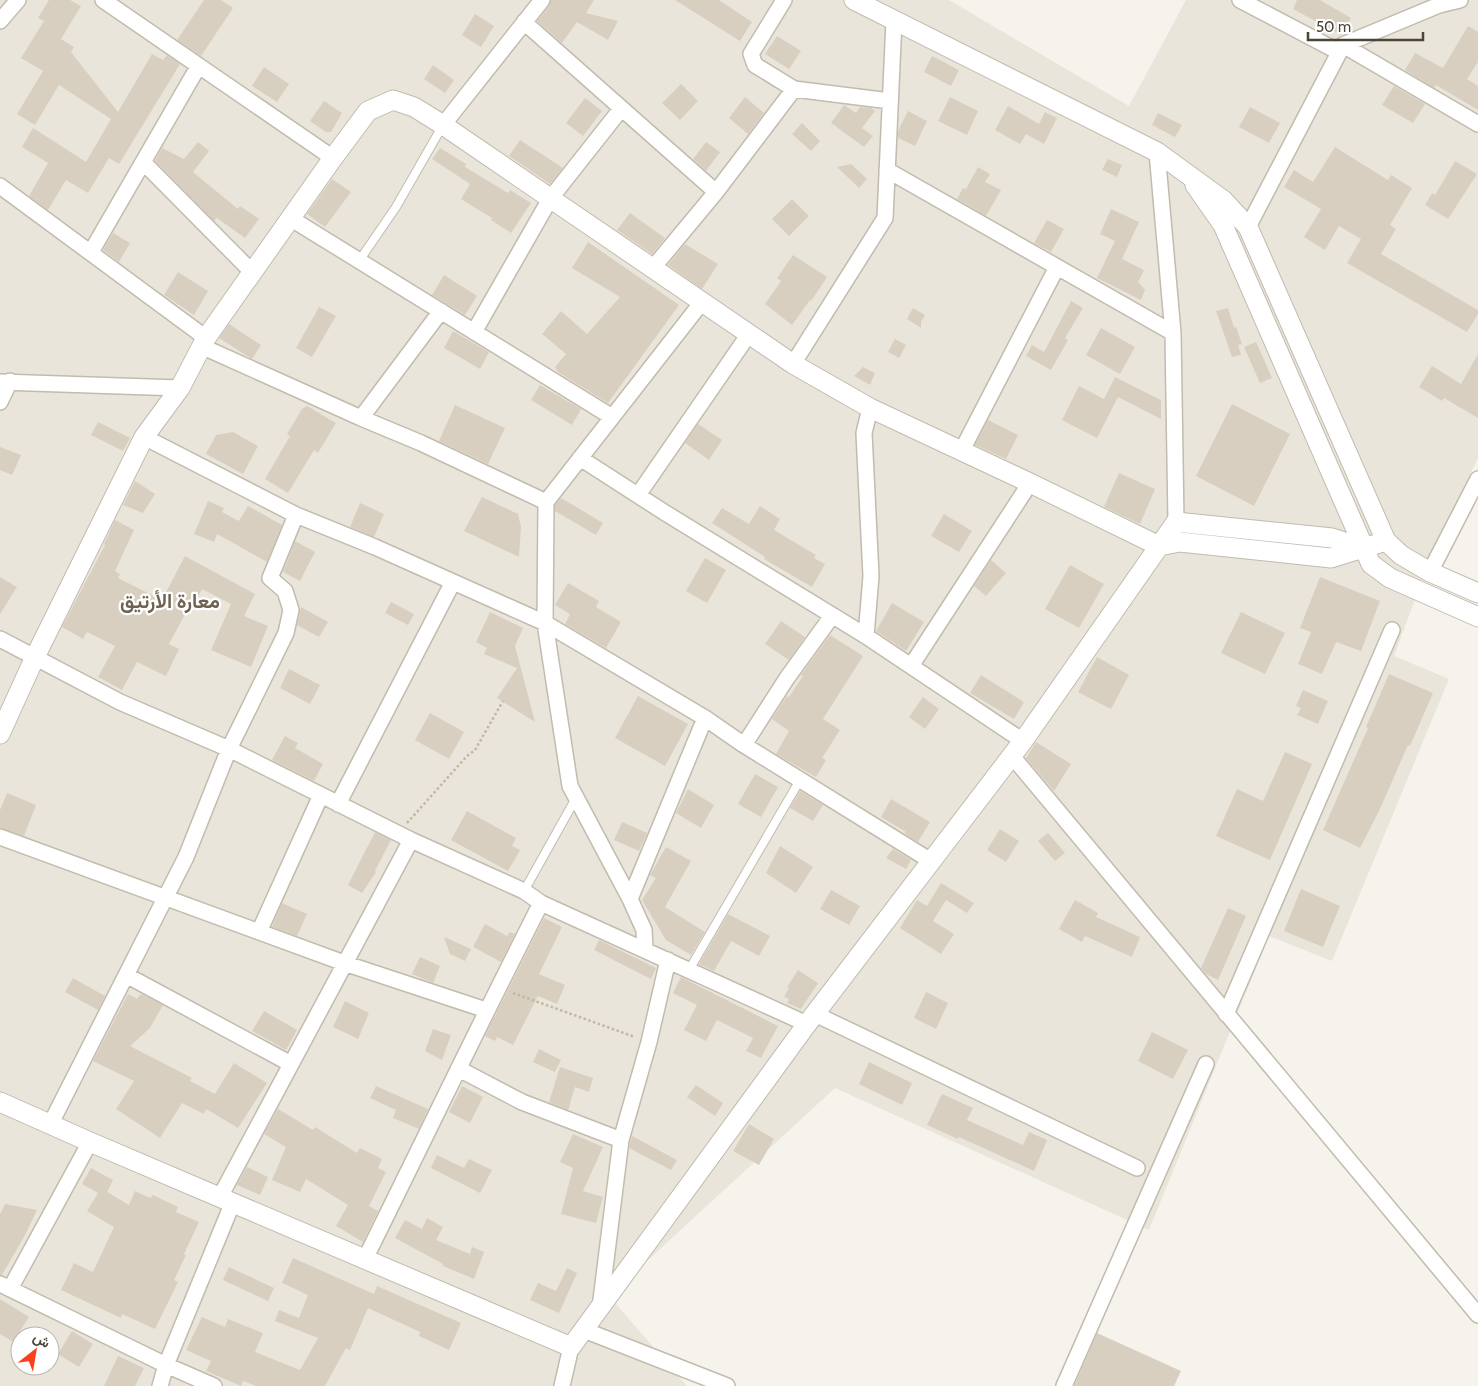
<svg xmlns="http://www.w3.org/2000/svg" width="1478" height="1386" viewBox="0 0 1478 1386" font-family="Cabin,Vazirmatn,sans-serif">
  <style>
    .residential { fill: #eae5da; fill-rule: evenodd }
    .building { fill: #d8cfc1 }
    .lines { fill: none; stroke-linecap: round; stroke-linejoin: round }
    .service-casing { stroke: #c2bbae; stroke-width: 10 }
    .minor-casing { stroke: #c2bbae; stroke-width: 18 }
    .tertiary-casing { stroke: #c2bbae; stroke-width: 21 }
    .path { stroke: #c4b79f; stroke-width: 2.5; stroke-dasharray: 2.5 2.5; stroke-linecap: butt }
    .service { stroke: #fff; stroke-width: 8 }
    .minor { stroke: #fff; stroke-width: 15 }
    .tertiary { stroke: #fff; stroke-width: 19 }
    .labels { text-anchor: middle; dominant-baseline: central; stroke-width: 4.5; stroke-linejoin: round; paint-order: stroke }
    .district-label { font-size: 20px; font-weight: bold; fill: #6e6250; stroke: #fff }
  </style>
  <rect width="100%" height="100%" fill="#f6f3ec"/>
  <path class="residential" d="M0 0H949L1129 106 1186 0H1478V458L1433 551 1394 656 1449 679 1332 961 1269 936 1149 1230 835 1088 609 1296 687 1386H0ZM20 1336H50V1366H20Z"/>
  <path class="building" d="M49 0H70L81 6 61 39 74 47 71 52 118 112 152 54 163 60 167 55 180 64 119 164 109 158 88 193 66 180 48 210 29 196 48 163 22 147 33 128 86 162 111 119 59 85 35 125 17 114 43 71 21 58 44 21 38 18Z
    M204 0H221L233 8 201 56 177 40Z
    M551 0H594L586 13 618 21 608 40 577 22 562 43 537 21 549 6Z
    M675 0H719L752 22 740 41Z
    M1297 0H1320L1351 18 1341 35 1293 9Z
    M475 14 494 26 481 47 462 35Z
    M1468 26 1478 32V62L1467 79 1478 86V110L1436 85 1434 88 1405 70 1415 53 1443 68Z
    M777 36 801 51 789 69 765 54Z
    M932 56 959 70 951 86 924 72Z
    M433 65 454 80 445 93 424 79Z
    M264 67 289 84 277 102 252 86Z
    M681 84 698 101 680 120 662 103Z
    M1394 86 1425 104 1413 123 1382 105Z
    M745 97 764 113 748 134 729 118Z
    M950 97 978 111 967 135 938 121Z
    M585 98 602 111 583 136 566 123Z
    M324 101 342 113 331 132H326L310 121Z
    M844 105 856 113 860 107 871 108 875 111 862 128 873 136 864 147 831 123Z
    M1008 106 1039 124 1045 112 1057 118 1044 144 1026 134 1020 144 995 130Z
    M1250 107 1280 123 1269 143 1239 127Z
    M908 111 927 121 915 146 898 138V131Z
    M1158 113 1182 125 1175 137 1152 125Z
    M802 123 820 141 811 151 792 134Z
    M520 140 563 168 550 184 509 156Z
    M198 142 209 151 193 172 238 209 240 206 259 219 245 238 217 218 214 221 155 161 162 148 184 159Z
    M706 142 720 152 706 171 693 159Z
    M1335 147 1388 180 1391 175 1412 188 1390 225 1396 229 1381 254 1478 310V314L1467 332 1347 263 1361 239 1339 226 1325 250 1304 237 1321 209 1284 187 1294 170 1313 182Z
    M440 148 466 164 465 167 508 193 510 190 531 203 511 233 491 220 492 218 461 199 470 184 432 159Z
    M1108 159 1122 165 1117 177 1102 170Z
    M1455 161 1477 174 1448 219 1425 205 1432 193 1435 195Z
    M851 164 867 179 859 188 837 167Z
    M978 167 990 174 985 182 1001 190 986 216 957 199 963 188 966 189Z
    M332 179 351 192 325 227 307 214Z
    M792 199 809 216 789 236 772 219Z
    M1111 209 1139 222 1122 259 1144 270 1138 282 1145 290 1141 300 1097 278 1115 241 1100 234Z
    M630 213 665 238 652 254 617 230Z
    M1047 220 1064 229 1051 252 1034 243Z
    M113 233 130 243 119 262 103 250Z
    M588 242 679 305 608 403 558 372 555 367 566 354 542 334 561 311 587 334 620 297 572 268Z
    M685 244 718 264 702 289 668 265Z
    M793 255 827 277 811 301 810 300 792 325 765 304 781 281 777 278Z
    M178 272 208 291 194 315 164 295Z
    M444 275 477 296 465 315 432 295Z
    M1071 301 1083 308 1065 338 1068 340 1051 370 1026 356 1032 345 1044 352Z
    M319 307 336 316 312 357 296 348Z
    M913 308 925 315 921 322V328L907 319Z
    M1228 308 1234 328 1236 327 1242 344 1238 345 1241 355 1232 357 1216 311Z
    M229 324 261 345 252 359 219 338Z
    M1101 328 1135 347 1120 374 1086 355Z
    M453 331 489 352 480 369 444 348Z
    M895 339 906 345 899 358 888 352Z
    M1256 342 1272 378 1260 383 1244 347Z
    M1478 354V418L1444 398 1442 401 1419 387 1432 366 1461 384Z
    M863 367 875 373 870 385 854 376Z
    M1115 377 1161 400V419L1118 397 1097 438 1062 420 1079 386 1104 399Z
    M540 385 581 409 572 425 531 400Z
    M1232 404 1290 434 1254 506 1196 476Z
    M455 405 505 428 488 464 439 441Z
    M307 406 336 423 318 453 314 450 288 493 265 479 290 436 287 434 302 409Z
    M988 420 1018 435 1006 459 975 445Z
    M98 422 130 438 123 451 91 435Z
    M698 424 722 440 709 460 685 443Z
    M233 432 258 446 243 474 206 454 216 435Z
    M0 447 21 455 12 475 0 470Z
    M1119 473 1155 489 1140 524 1104 507Z
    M135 481 155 494 143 513 123 505Z
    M482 497 518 514 521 527 519 557 464 531Z
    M561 498 603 523 596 535 555 511V505Z
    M208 501 224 508 222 512 239 521 248 506 282 525 267 562 217 534 214 542 194 534Z
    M360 503 384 514 374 537 350 527Z
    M760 506 780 519 774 530 816 555 814 558 825 564 812 587 764 559 765 557 712 523 722 508 749 524Z
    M944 514 972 531 959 552 931 536Z
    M115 520 134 530 115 571 120 574 118 578 162 600 185 556 255 594 244 616 268 626 251 667 211 650 231 604 202 589 192 608 189 607 169 644 179 649 166 676 137 662 122 690 98 677 115 646 87 632 83 639 62 627 105 545 104 544Z
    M295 541 315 552 300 581 283 572Z
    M705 558 726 570 707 603 686 591Z
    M991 560 1006 573 986 596 974 586Z
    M1070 565 1104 584 1079 628 1045 609Z
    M0 577 17 587 0 614Z
    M1320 577 1380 601 1361 651 1336 642 1322 674 1298 664 1311 632 1300 628Z
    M568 583 599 601 596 607 621 622 606 648 565 624 570 614 555 605Z
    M391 602 414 614 408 625 385 613Z
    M892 603 924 622 906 651 876 631Z
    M301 607 328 622 319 637 297 625Z
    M490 612 523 628 515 646 535 722 497 698 517 668 484 654 487 648 476 642Z
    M1241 612 1285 633 1265 674 1221 653Z
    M781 621 805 637 789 660 765 644Z
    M830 635 863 656 823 719 840 730 822 758 826 760 816 777 776 754 789 731 772 719 787 696 789 697 803 676 801 675Z
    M1097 657 1129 675 1111 709 1078 692Z
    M289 669 320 685 310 704 280 688Z
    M1389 674 1433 693 1410 746 1408 745 1380 809 1360 848 1323 830 1368 728 1366 727Z
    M981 675 1024 702 1014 719 970 693Z
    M1303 690 1328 701 1318 724 1297 715 1301 708 1296 706Z
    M638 696 688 724 665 766 615 738Z
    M923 697 939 709 925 729 909 717Z
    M430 713 464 732 449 759 415 740Z
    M285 736 298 743 295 748 323 764 314 781 272 760Z
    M1036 742 1071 764 1054 791 1026 758Z
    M1285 752 1312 764 1270 860 1216 836 1237 789 1263 801Z
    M755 774 778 787 761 817 738 804Z
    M688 789 714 805 701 828 676 813Z
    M800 791 823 805 813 821 790 808Z
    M7 793 36 805 24 836 0 828V810Z
    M891 799 930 822 918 842 904 833 906 832 881 817Z
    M467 811 516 838 512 846 520 850 508 871 451 840Z
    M622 822 647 833 639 851 614 840Z
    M1000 829 1019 841 1006 862 987 850Z
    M375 832 391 840 375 871 376 872 362 893 348 885Z
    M1048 833 1065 853 1055 861 1038 841Z
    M780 846 813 867 796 893 766 873Z
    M666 847 691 861 665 907 705 932 691 955 666 940 642 900 656 878 650 875Z
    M893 849 911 860 906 869 886 858Z
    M941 883 974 903 967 913 946 900 933 921 954 934 941 954 900 928 917 900 927 906Z
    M1301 889 1340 906 1323 947 1284 931Z
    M831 890 860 906 849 925 820 909Z
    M1075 900 1098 913 1096 917 1140 937 1132 957 1085 936 1082 942 1059 929Z
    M282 903 307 914 297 936 272 927Z
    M1228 908 1246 916 1218 980 1206 974 1201 968Z
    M728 914 770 936 759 956 731 941 714 971 699 964Z
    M544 918 562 927 539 974 565 985 557 1004 538 996 513 1045 497 1037 495 1041 485 1036Z
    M485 924 507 936 510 932 515 934 501 962 473 947Z
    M444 937 471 949 465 961 450 954Z
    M599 940 656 968 651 979 594 950Z
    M420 957 440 966 433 983 412 974Z
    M798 970 818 983 801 1009 787 1003 789 999 784 997 789 988 787 987Z
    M681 977 778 1026 761 1058 746 1051 753 1038 717 1020 706 1041 684 1030 697 1005 673 993Z
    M73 978 105 996 98 1010 65 992Z
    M926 992 948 1003 936 1029 914 1018Z
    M128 994 137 999 141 994 163 1005 150 1028 130 1046 192 1078 190 1081 215 1094 234 1063 267 1083 238 1128 206 1109 204 1114 182 1103 160 1138 116 1109 134 1081 93 1061Z
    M345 1001 369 1013 358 1039 333 1027Z
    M264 1011 297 1030 286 1050 252 1031Z
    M433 1029 451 1035 442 1060 425 1051Z
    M1152 1032 1188 1050 1173 1079 1138 1061Z
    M539 1049 561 1060 555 1072 533 1062Z
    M869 1062 912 1083 902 1105 859 1084Z
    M560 1067 593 1078 589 1092 575 1087 568 1110 549 1102Z
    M696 1085 723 1103 715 1116 687 1097Z
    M376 1086 428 1109 419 1129 393 1118 396 1110 370 1098Z
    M462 1086 483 1097 470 1123 449 1112Z
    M942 1094 973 1108 967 1120 1023 1145 1029 1132 1047 1140 1034 1171 959 1137 958 1139 927 1125Z
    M278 1109 313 1130 315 1127 357 1153 360 1148 382 1159 378 1168 386 1172 369 1206 378 1211 363 1242 336 1226 348 1205 306 1179 300 1192 272 1180 286 1147 264 1134Z
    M749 1124 774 1139 759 1165 733 1151Z
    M573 1134 603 1147 583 1191 603 1197 596 1223 561 1214 573 1168 560 1162Z
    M632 1136 677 1160 671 1170 629 1148Z
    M437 1155 464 1168 469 1159 492 1170 480 1193 431 1168Z
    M247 1167 268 1177 260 1195 237 1185Z
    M91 1168 113 1180 107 1192 129 1205 135 1191 150 1198 153 1195 178 1207 176 1212 199 1222 184 1254 186 1255 174 1280 178 1282 155 1329 122 1314 121 1318 61 1290 74 1263 93 1272 114 1227 87 1211 98 1193 82 1184Z
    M5 1204 37 1210 24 1237 2 1275H0V1214Z
    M427 1218 443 1227 436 1240 470 1254 472 1247 484 1252 474 1279 443 1266V1264L395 1238 405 1220 422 1229Z
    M293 1258 374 1294 377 1286 461 1323 449 1350 419 1336 420 1332 368 1308 350 1350 346 1348 325 1386H256L243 1381 241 1386 206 1371 211 1361 186 1350 202 1317 225 1327 228 1319 263 1333 255 1352 300 1370 318 1338 275 1321 279 1310 299 1318 308 1295 282 1283Z
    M229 1267 274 1288 268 1301 223 1280Z
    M567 1268 577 1273 559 1313 530 1300 538 1283 556 1291Z
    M0 1299 29 1317 13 1342 0 1334Z
    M72 1331 93 1344 79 1367 58 1354Z
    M1097 1333 1181 1371 1174 1386H1074Z
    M118 1356 144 1368 135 1386H104Z"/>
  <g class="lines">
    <defs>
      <path id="service" d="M359 261 396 207 443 125
        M524 891 576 798
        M689 970 800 780"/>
      <path id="minor" d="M103 0 333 158
        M784 0 751 54 755 65 794 89
        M1240 0 1339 52
        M0 21 18 0
        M524 22 716 192
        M1343 45 1478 124
        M443 125 542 0
        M1157 152 1173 333 1176 522
        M143 162 252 272
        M887 170 1173 333
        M0 186 206 338
        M290 218 612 417
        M1248 227 1343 45 1439 5 1460 0
        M91 252 198 67
        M652 269 716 192 794 89 890 101
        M474 332 550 199 621 109
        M201 346 361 418 421 443 546 502
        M793 364 885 218 894 21
        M0 382 180 388
        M0 402 10 381
        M361 418 441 311
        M144 437 296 515 375 547 545 623 705 718 744 745 931 861
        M961 452 1057 267
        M580 458 667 514 866 636 1023 741
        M638 495 749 334
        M1430 572 1478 479
        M866 636 871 576 864 433 870 408
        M0 639 120 702 229 749 411 840 524 891 541 903 807 1024
        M911 666 1030 483
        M744 745 787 678 832 616
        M1012 756 1478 1315
        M338 804 453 582
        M0 837 344 963 486 1010
        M630 899 705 718
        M259 932 321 795
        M645 949 644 930 630 899 570 786 545 623 546 502 702 302
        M126 975 291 1064
        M815 1014 1137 1168
        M1226 1014 1392 630
        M459 1069 522 1102 621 1140
        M50 1125 186 857 229 749 286 633 291 610 285 591 270 578 296 515
        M220 1197 411 840
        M365 1259C424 1140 481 1021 541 903
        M0 1284 166 1365 214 1386
        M10 1289 90 1142
        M600 1308 621 1140 649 1042 668 960
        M584 1330 727 1386
        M160 1386 166 1365 233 1202
        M562 1386 571 1347
        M1064 1386 1206 1064"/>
      <path id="tertiary" d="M854 0 1157 152 1223 200 1248 227 1386 541 1401 555 1430 572 1478 593
        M1195 185 1223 225 1371 564 1390 578 1478 617
        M0 734 35 657 144 437 180 388 206 338 333 158 368 111 393 100 414 107 443 125 793 364 870 408 1030 483 1159 546 1180 542 1331 558 1386 541
        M0 1102 90 1142 571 1347 807 1024 1023 741 1176 522 1332 538 1363 548"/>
    </defs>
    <use href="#service" class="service-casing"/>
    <use href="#minor" class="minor-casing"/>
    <use href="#tertiary" class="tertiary-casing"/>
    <path class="path" d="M407 823 467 756 475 750 503 701
      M513 993 635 1037"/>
    <use href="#service" class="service"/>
    <use href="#minor" class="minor"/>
    <use href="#tertiary" class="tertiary"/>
  </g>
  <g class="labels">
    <g class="district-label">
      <text x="170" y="601">معارة الأرتيق</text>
    </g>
  </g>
  <g transform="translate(35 1351) rotate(31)"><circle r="24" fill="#ffffff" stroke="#b7b4b0"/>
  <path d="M0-4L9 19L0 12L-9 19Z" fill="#fc3f1d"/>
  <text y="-8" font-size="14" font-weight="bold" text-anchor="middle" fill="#4b4439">ش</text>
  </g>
  <path d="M1308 32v8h115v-8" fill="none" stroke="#4b4439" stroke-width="2.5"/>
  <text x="1316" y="32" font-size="15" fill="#4b4439" stroke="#ffffff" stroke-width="4" paint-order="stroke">50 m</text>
</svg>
